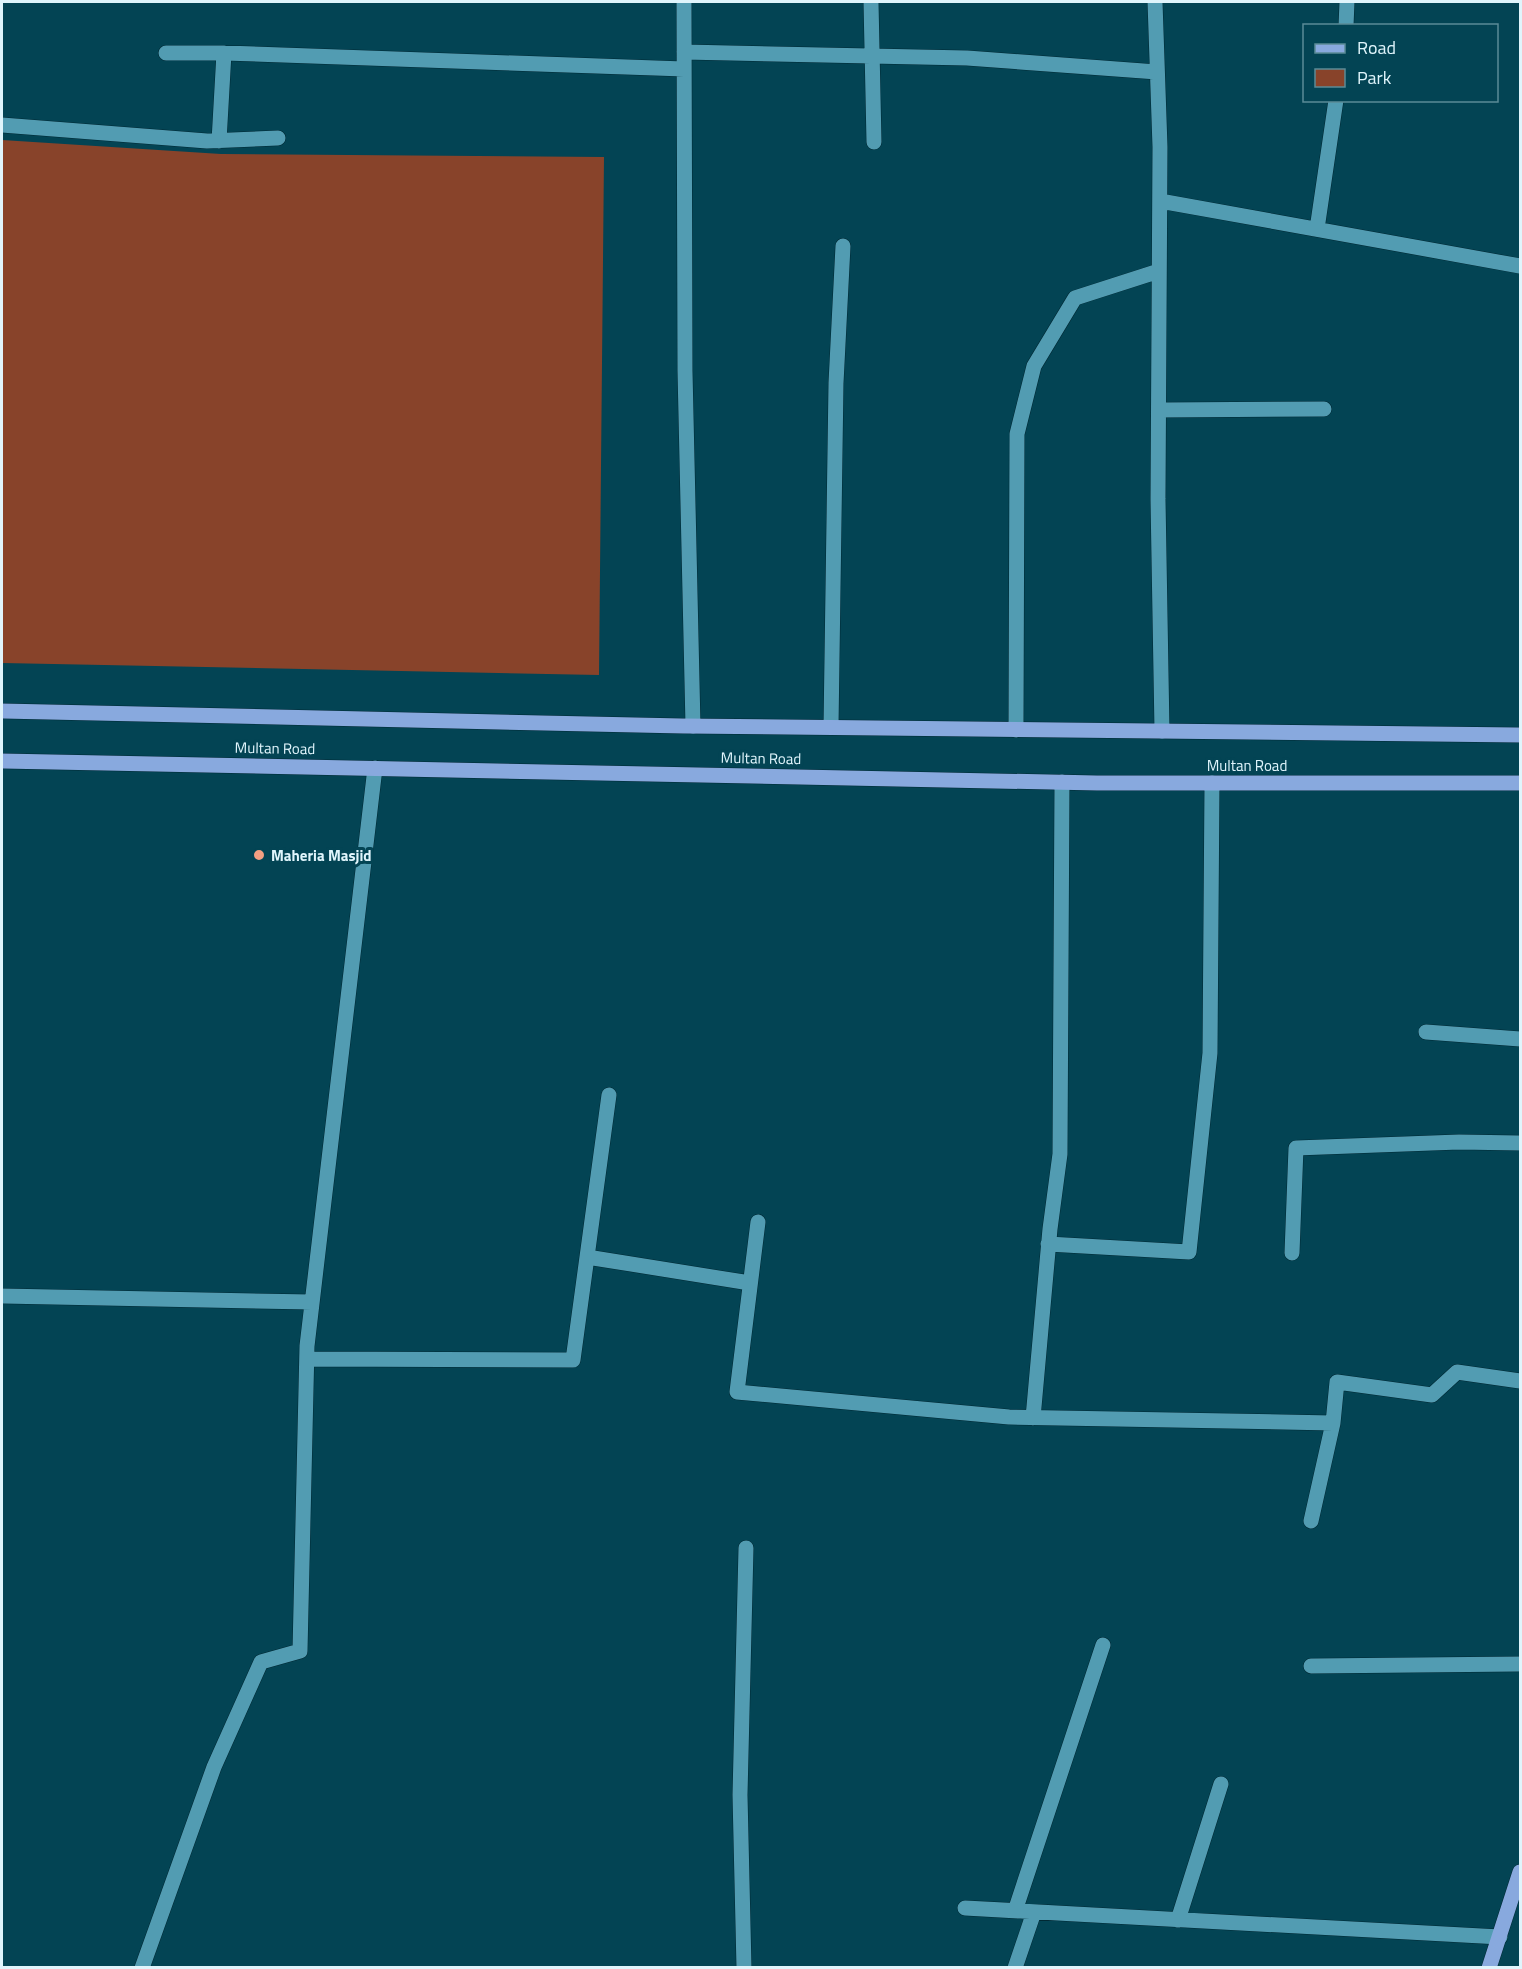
<svg xmlns="http://www.w3.org/2000/svg" width="1522" height="1969" viewBox="0 0 1522 1969" font-family="'Titillium Web',sans-serif">
  <style>
    .green { fill: #88432a }
    .lines { fill: none; stroke-linecap: round; stroke-linejoin: round }
    .street-casing { stroke: #002934; stroke-width: 16 }
    .primary-casing { stroke: #002934; stroke-width: 16 }
    .street { stroke: #529cb2; stroke-width: 15 }
    .primary { stroke: #88a9de; stroke-width: 15 }
    .poi-dot { fill: #f39f82; stroke: #034454; stroke-width: 2 }
    .labels { text-anchor: middle; dominant-baseline: central; stroke-width: 6; stroke-linejoin: round; paint-order: stroke }
    .street-label { font-size: 15px; fill: #e0f5fc; stroke: #034454 }
    .poi-label { font-size: 15px; font-weight: bold; fill: #e0f5fc; stroke: #034454; text-anchor: start }
  </style>
  <rect width="100%" height="100%" fill="#034454"/>
  <path class="green" d="M2 140 221 154 604 157 599 675 2 663Z"/>
  <g class="lines">
    <defs>
      <path id="street" d="M684 2 685 371 693 726
        M871 2 874 142
        M1155 2 1160 147 1158 499 1162 731
        M1346 26 1347 2
        M684 52 967 58 1157 72
        M166 53H224L684 69
        M2 125 207 141 278 138
        M219 141 224 53
        M1160 201 1520 266
        M1317 229 1336 100
        M1159 410 1324 409
        M831 727 836 383 843 246
        M1016 730 1017 434 1034 366 1075 298 1159 271
        M1426 1032 1520 1039
        M758 1222 737 1392 1009 1417 1333 1423
        M1048 1244 1189 1252 1210 1053 1212 783
        M1292 1253 1296 1148 1459 1142 1520 1143
        M587 1257 750 1283
        M2 1296 312 1302
        M307 1359 573 1360 609 1095
        M1033 1418 1050 1229 1060 1154 1062 782
        M1311 1521 1333 1423 1337 1382 1432 1395 1457 1372 1520 1381
        M1311 1666 1520 1664
        M965 1908 1500 1937
        M1015 1911 1103 1645
        M1178 1920 1221 1784
        M142 1968 214 1767 261 1662 300 1651 307 1346 375 768
        M744 1968 740 1795 746 1548
        M1015 1968 1034 1912"/>
      <path id="primary" d="M2 711 683 726 1520 735
        M2 761 1097 783H1520
        M1489 1968 1520 1872"/>
    </defs>
    <use href="#street" class="street-casing"/>
    <use href="#primary" class="primary-casing"/>
    <use href="#street" class="street"/>
    <use href="#primary" class="primary"/>
  </g>
  <circle class="poi-dot" cx="259" cy="855" r="6"/>
  <g class="labels">
    <g class="street-label">
      <text transform="translate(275 748) rotate(1)">Multan Road</text>
      <text transform="translate(761 758) rotate(1)">Multan Road</text>
      <text x="1247" y="765">Multan Road</text>
    </g>
    <g class="poi-label">
      <text x="271" y="855">Maheria Masjid</text>
    </g>
  </g>
  <rect width="1522" height="1969" fill="none" stroke="#e0f5fc" stroke-width="6"/>
  <rect x="1303" y="24" width="195" height="78" fill="#034454" stroke="#5b8b97" stroke-width="1.5"/>
  <rect x="1315" y="44" width="30" height="9" fill="#88a9de" stroke="#5b8b97" stroke-width="1.5"/>
  <text x="1357" y="54" font-size="18" fill="#e0f5fc">Road</text>
  <rect x="1315" y="69" width="30" height="18" fill="#88432a" stroke="#5b8b97" stroke-width="1.5"/>
  <text x="1357" y="84" font-size="18" fill="#e0f5fc">Park</text>
</svg>
